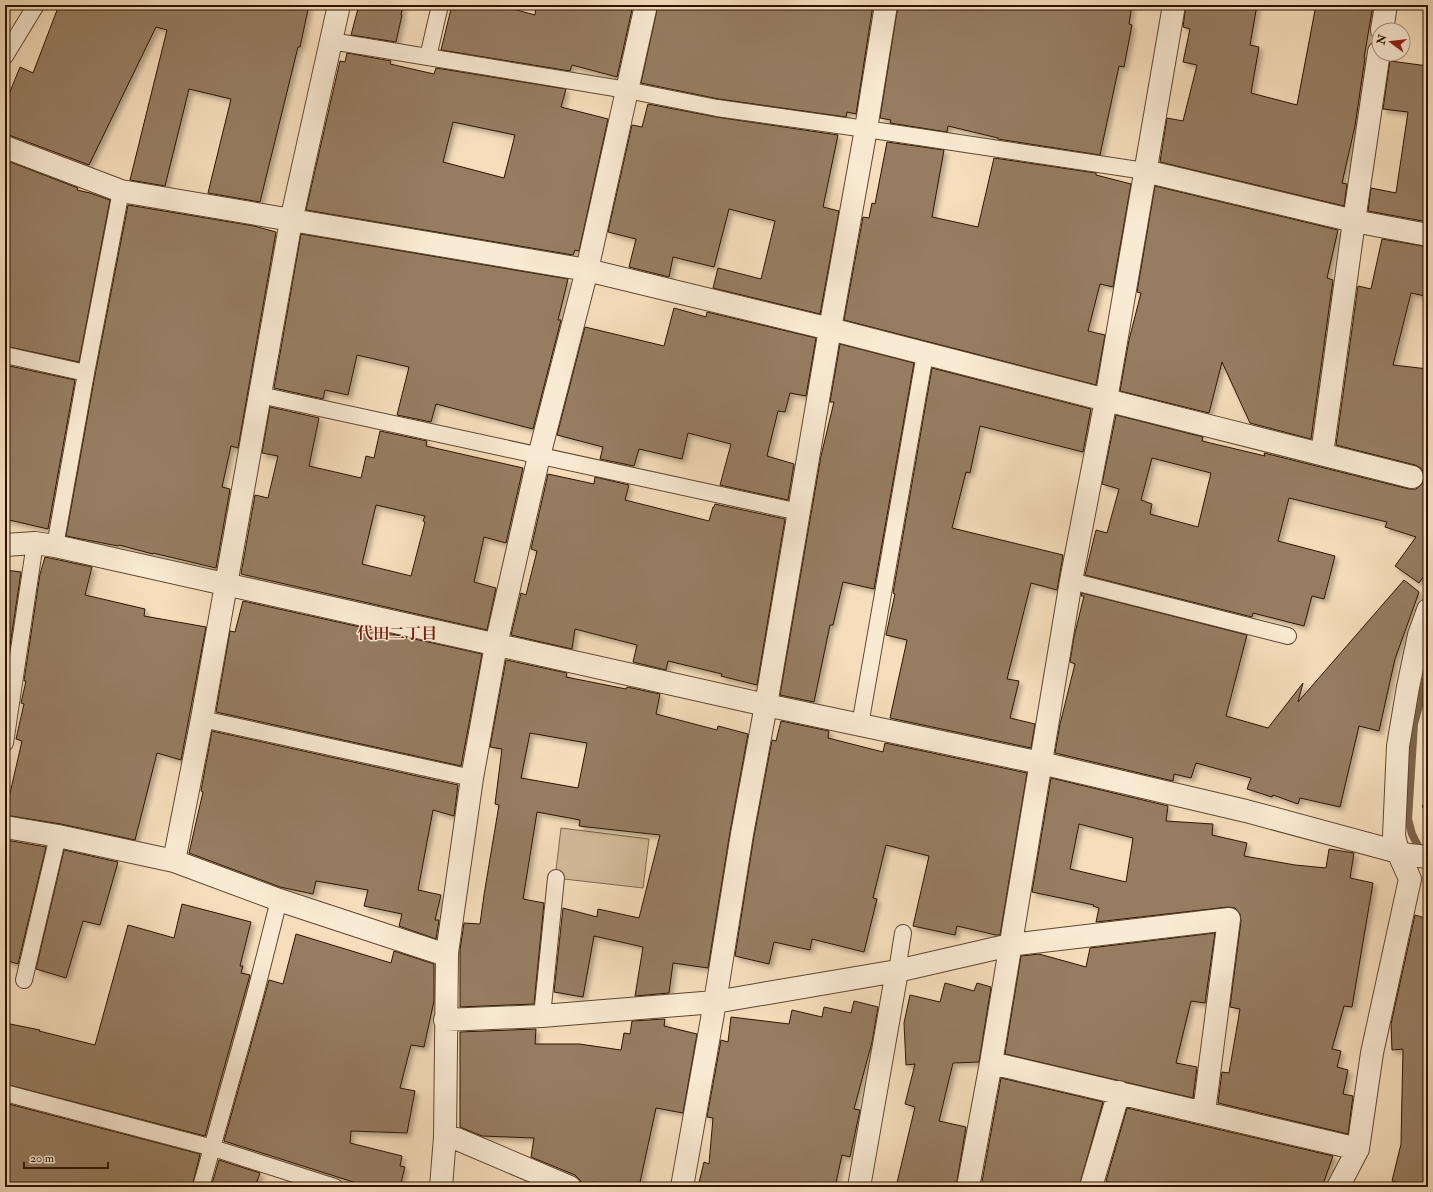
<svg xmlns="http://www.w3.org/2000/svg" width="1433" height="1192" viewBox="0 0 1433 1192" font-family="'IM FELL Double Pica','Noto Serif JP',serif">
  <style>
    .green { fill: #d4bc9c; stroke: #80684e }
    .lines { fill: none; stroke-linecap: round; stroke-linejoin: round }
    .stream { stroke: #7d644b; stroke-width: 8 }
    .building { fill: #967d62; stroke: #2d1401; fill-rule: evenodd; filter: url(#shadow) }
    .service-casing { stroke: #5f4630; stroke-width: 18 }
    .minor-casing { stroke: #5f4630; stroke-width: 24 }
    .path { stroke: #2d1401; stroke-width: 2.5; stroke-dasharray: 3 2; stroke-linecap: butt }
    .service { stroke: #f9ead3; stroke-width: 16 }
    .minor { stroke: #f9ead3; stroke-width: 22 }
    .labels { text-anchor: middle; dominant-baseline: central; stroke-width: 3; stroke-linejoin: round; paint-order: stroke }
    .neighbourhood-label { font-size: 16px; font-weight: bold; fill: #7a1f14; stroke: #f9ead3 }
  </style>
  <defs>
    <filter id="shadow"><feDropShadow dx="3.5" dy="3.5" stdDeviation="2" flood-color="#0004"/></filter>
  </defs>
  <rect width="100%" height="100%" fill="#f6debc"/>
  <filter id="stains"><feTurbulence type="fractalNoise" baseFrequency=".005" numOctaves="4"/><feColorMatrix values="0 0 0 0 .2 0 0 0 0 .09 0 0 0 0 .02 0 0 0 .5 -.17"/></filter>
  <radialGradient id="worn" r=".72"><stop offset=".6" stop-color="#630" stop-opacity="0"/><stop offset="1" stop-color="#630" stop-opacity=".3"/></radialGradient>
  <path class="green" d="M561 828 649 839 643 888 555 878Z"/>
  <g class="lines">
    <path class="stream" d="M1422 854 1412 834 1408 819 1414 724 1428 673"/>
  </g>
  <path class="building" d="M59 5H309L300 47H298L260 202 208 193 231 99 189 89 165 186 130 180 167 30 156 27 89 165 9 135H5V104L20 67 33 73Z
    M359 5H403L401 15H402L396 42 351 35Z
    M452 5H498L535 15 536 5H633L617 77 572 65 570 71 441 50Z
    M658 5H873L856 114 847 112 846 117 719 99 641 83Z
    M898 5H1132L1129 24 1132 25 1124 67 1119 66 1100 155 998 139V138L948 126 947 132 890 123 891 120 880 118Z
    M1186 5H1257L1250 45 1259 47 1251 93 1297 105 1316 5H1373L1364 58H1365L1355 126 1342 183 1347 184 1344 206 1160 162 1167 118 1183 121 1197 65 1183 62 1190 29 1183 27Z
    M347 53 391 61 390 64 434 74 436 68 566 89 561 107 608 119 579 251 575 250 573 255 306 210 340 61 345 62ZM453 122 515 135 504 178 443 162Z
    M1390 61 1428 66V222L1368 211 1371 188 1396 193 1408 112 1383 109Z
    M648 104 716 117 838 135 823 207 839 211 820 314 713 288 718 268 761 279 775 221 729 209 714 267 673 257 669 277 629 267 636 239 608 232 632 125 642 127Z
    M887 142 944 150 932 217 978 227 994 158 1096 173V175L1131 184 1113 287 1100 284 1088 331 1105 335 1096 385 844 320 863 217 869 218 872 203 875 204Z
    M5 160 78 188 77 190 90 193 110 200 79 362 5 346Z
    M1155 186 1338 230 1327 278 1333 280 1311 439 1250 423 1222 362 1209 413 1120 391 1129 340 1141 293 1137 292Z
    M128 205 254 226 276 232 238 448 231 446 222 487 230 489 216 568 153 553V554L119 545 118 546 66 536 95 375Z
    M301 234 568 279 558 320H561L533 429 436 404 431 422 397 415 409 367 357 355 348 395 325 390 323 399 274 388Z
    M1382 239 1428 247V283L1425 296 1411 293 1393 365 1428 369V570L1419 583 1395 566 1416 537 1385 527 1387 522 1289 498 1278 541 1335 556 1324 599 1312 596 1304 626 1253 613 1252 617 1085 575 1096 530 1107 533 1119 489 1102 484 1116 415 1203 437 1202 441 1265 456 1264 453 1409 489H1416L1421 485 1424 480V473L1421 468 1415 465 1336 445 1358 286 1371 289ZM1152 458 1211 473 1198 527 1150 514 1152 504 1141 500Z
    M674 308 706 317 707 312 816 338 806 396 790 393 785 412 778 411 767 456 794 464 788 500 720 485 731 444 688 433 682 459 639 449 634 466 600 459 603 447 557 435 585 327 664 346Z
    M840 344 914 363 874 589 843 582 833 625H830L814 702 780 695 821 456 834 402H830Z
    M5 365 75 380 48 529 5 519Z
    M932 368 1091 409 1083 452 980 426 970 473 966 472 952 528 1063 555 1057 590 1031 583 1007 679 1019 681 1010 718 1035 724 1031 748 890 718 907 640 886 635 895 594 893 593Z
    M270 407 319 418 309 466 361 478 366 456 374 458 380 431 427 441 426 446 523 468 506 543 484 537 474 582 496 588 487 630 241 574 255 495 268 498 278 456 262 453ZM376 505 425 516 423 521 425 522 411 576 362 564Z
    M548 474 594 484 595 477 629 485 625 500 709 521 713 507H714L715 504 785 519 757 685 721 676 722 674 668 661 666 670 633 662 637 645 575 629 572 649 511 635 521 593 526 595 537 551 531 549Z
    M45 557 92 567 85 595 145 609 144 616 206 627 181 760 157 753 135 840 61 824 5 815 22 741 16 739 24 704 21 703 26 681H24L40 574Z
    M5 570 21 572 5 679Z
    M1404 580 1419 592 1395 659 1379 731 1359 726 1340 807 1300 798 1298 804 1273 795 1272 797 1247 789 1251 778 1196 763 1191 778 1174 774 1173 781 1055 753 1060 724 1075 664 1070 662 1074 637 1084 596H1081L1082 593 1247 635 1226 716 1268 728 1303 683 1298 702Z
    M243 601 482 654 461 766 216 712 230 631 235 632Z
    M506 660 567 673 566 677 626 689 627 687 660 694 656 714 717 730 718 726 748 734 730 832 708 968 673 963 669 993 635 996 643 947 594 936 583 997 554 992 563 908 597 917 598 909 639 918 660 835 579 826 580 820 537 812 523 899 544 903 534 1004 460 1007V950L464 923 480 924 484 895 499 805 495 804 502 749 490 747ZM530 733 587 743 578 788 521 778Z
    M781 721 829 731 828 738 883 752 885 743 1027 773 1000 935H996L957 926 955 935 913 926 929 856 886 845 873 898 877 899 864 952 812 939 810 950 774 942 769 964 735 956 754 836 772 740 776 741Z
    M212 731 458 785 454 816 433 810 418 890 441 895 435 920H439L436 939 399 926 402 914 364 906 368 890 316 881 313 894 280 887 189 853 203 792 201 791Z
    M1051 778 1168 806 1166 821 1213 824 1212 835 1247 843 1244 856 1295 865 1326 868 1329 849 1354 853 1350 878 1373 883 1352 1007 1344 1006 1332 1049 1341 1051 1337 1067 1348 1070 1343 1094 1353 1096 1348 1134 1218 1103 1222 1072 1229 1073 1240 1009 1230 1007 1241 921 1240 914 1235 908 1228 907 1096 922 1099 908 1093 906 1094 905 1032 892ZM1079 824 1133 838 1126 882 1070 869Z
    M6 840 46 847 18 964 5 960V845Z
    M64 850 118 862 100 925 83 921 66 978 36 969Z
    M182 904 251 922 240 966H243L241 973 250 975 205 1136 5 1084V1023L40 1030 39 1031 95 1045 128 925 174 938Z
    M1415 915 1428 919V1187H1400L1401 1183 1392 1181 1401 1144 1403 1049 1392 1050 1391 1024Z
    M1215 933 1205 1003 1191 1001 1176 1063 1197 1067 1193 1098 1005 1054 1021 956 1039 954 1086 967 1090 948Z
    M296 934 391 963 394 951 434 964V1001L424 1047 411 1045 400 1088 415 1091 407 1133 351 1131 350 1143 402 1156 400 1166 405 1167 400 1187H369L224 1141 269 980 283 984Z
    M945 983 974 991 977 983 991 987 979 1062 953 1063 939 1121 966 1127 956 1187H896L915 1107 905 1104 915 1064 906 1065 904 1023 910 995 940 1002Z
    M854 1001 878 1007 872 1042 854 1109 860 1110 850 1157 842 1155 835 1187H791L770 1183 769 1187H698L704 1162 709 1164 713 1118 707 1117 721 1040 728 1042 731 1017 789 1024 792 1010 822 1017 824 1007 851 1013Z
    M665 1019 664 1026 697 1034 683 1113 656 1108 639 1187H617L593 1182 592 1187H582L580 1180 575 1175 531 1157 534 1138 482 1136 460 1127V1032L536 1029 535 1044H579L621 1050 624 1033 630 1034 632 1021Z
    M1001 1078 1103 1102 1079 1187H981Z
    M5 1103 200 1154 192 1187H5Z
    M1127 1108 1333 1156 1322 1187H1127L1106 1181Z
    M219 1160 260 1173 255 1187H211Z"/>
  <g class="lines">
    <defs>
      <path id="service" d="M331 41 627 90 717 108 866 129 1145 171
        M5 56 36 5
        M428 57 440 5
        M5 355 86 373
        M260 395 799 512
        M55 546 86 373 121 191
        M1071 581 1288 636
        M202 719 472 778
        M860 725 925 354
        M5 743 35 543
        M897 971 903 933
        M24 980 58 836
        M542 1016 556 878
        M5 1093 213 1148 335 1187
        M201 1187 255 995 279 900"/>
      <path id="minor" d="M1382 30 1386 5
        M5 147 121 191 587 270 830 329 1106 400 1412 477
        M1145 171 1354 221 1428 235
        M1322 454 1354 221 1379 52
        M5 545 35 543 55 546 766 705 1041 763 1246 811 1409 855 1428 857
        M5 827 58 836 174 861 279 900 437 952 447 953
        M174 861 202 719 291 221 339 5
        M445 1020 542 1016 715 1002 897 971 1010 945 1229 919 1204 1112
        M991 1063 1358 1149
        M445 1137 457 1139 570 1187
        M441 1187 445 1137 447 953 472 778 496 645 539 456 587 270 646 5
        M682 1187 715 1002 742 834 766 705 830 329 866 129 886 5
        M859 1187 897 971
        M968 1187 991 1063 1071 581 1106 400 1174 5
        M1091 1187 1119 1092
        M1338 1187 1358 1149 1372 1053 1410 879 1398 852 1394 836 1398 746 1408 687 1419 635 1428 610"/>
    </defs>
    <use href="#service" class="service-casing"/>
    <use href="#minor" class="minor-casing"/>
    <path class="path" d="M1425 765 1427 740
      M1423 805 1428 822"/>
    <use href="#service" class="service"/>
    <use href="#minor" class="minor"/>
  </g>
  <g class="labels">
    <g class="neighbourhood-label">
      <text x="397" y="634">代田二丁目</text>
    </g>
  </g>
  <rect width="1433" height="1192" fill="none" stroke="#f6debc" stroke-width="20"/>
  <rect x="6" y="6" width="1421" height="1180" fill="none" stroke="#2d1401" stroke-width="2"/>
  <rect x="10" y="10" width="1413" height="1172" fill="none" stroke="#2d1401"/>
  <g transform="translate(1391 42) rotate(285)"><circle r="19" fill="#f9ead3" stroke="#a7947f"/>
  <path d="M0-3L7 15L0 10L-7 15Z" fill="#8f2418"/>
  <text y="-6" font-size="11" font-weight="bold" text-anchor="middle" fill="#2d1401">N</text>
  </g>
  <path d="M24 1162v6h84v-6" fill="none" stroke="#2d1401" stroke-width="2"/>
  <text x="30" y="1162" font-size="12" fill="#2d1401" stroke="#f9ead3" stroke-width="3" paint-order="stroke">20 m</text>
  <rect width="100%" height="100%" filter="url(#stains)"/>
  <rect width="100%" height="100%" fill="url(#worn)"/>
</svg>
